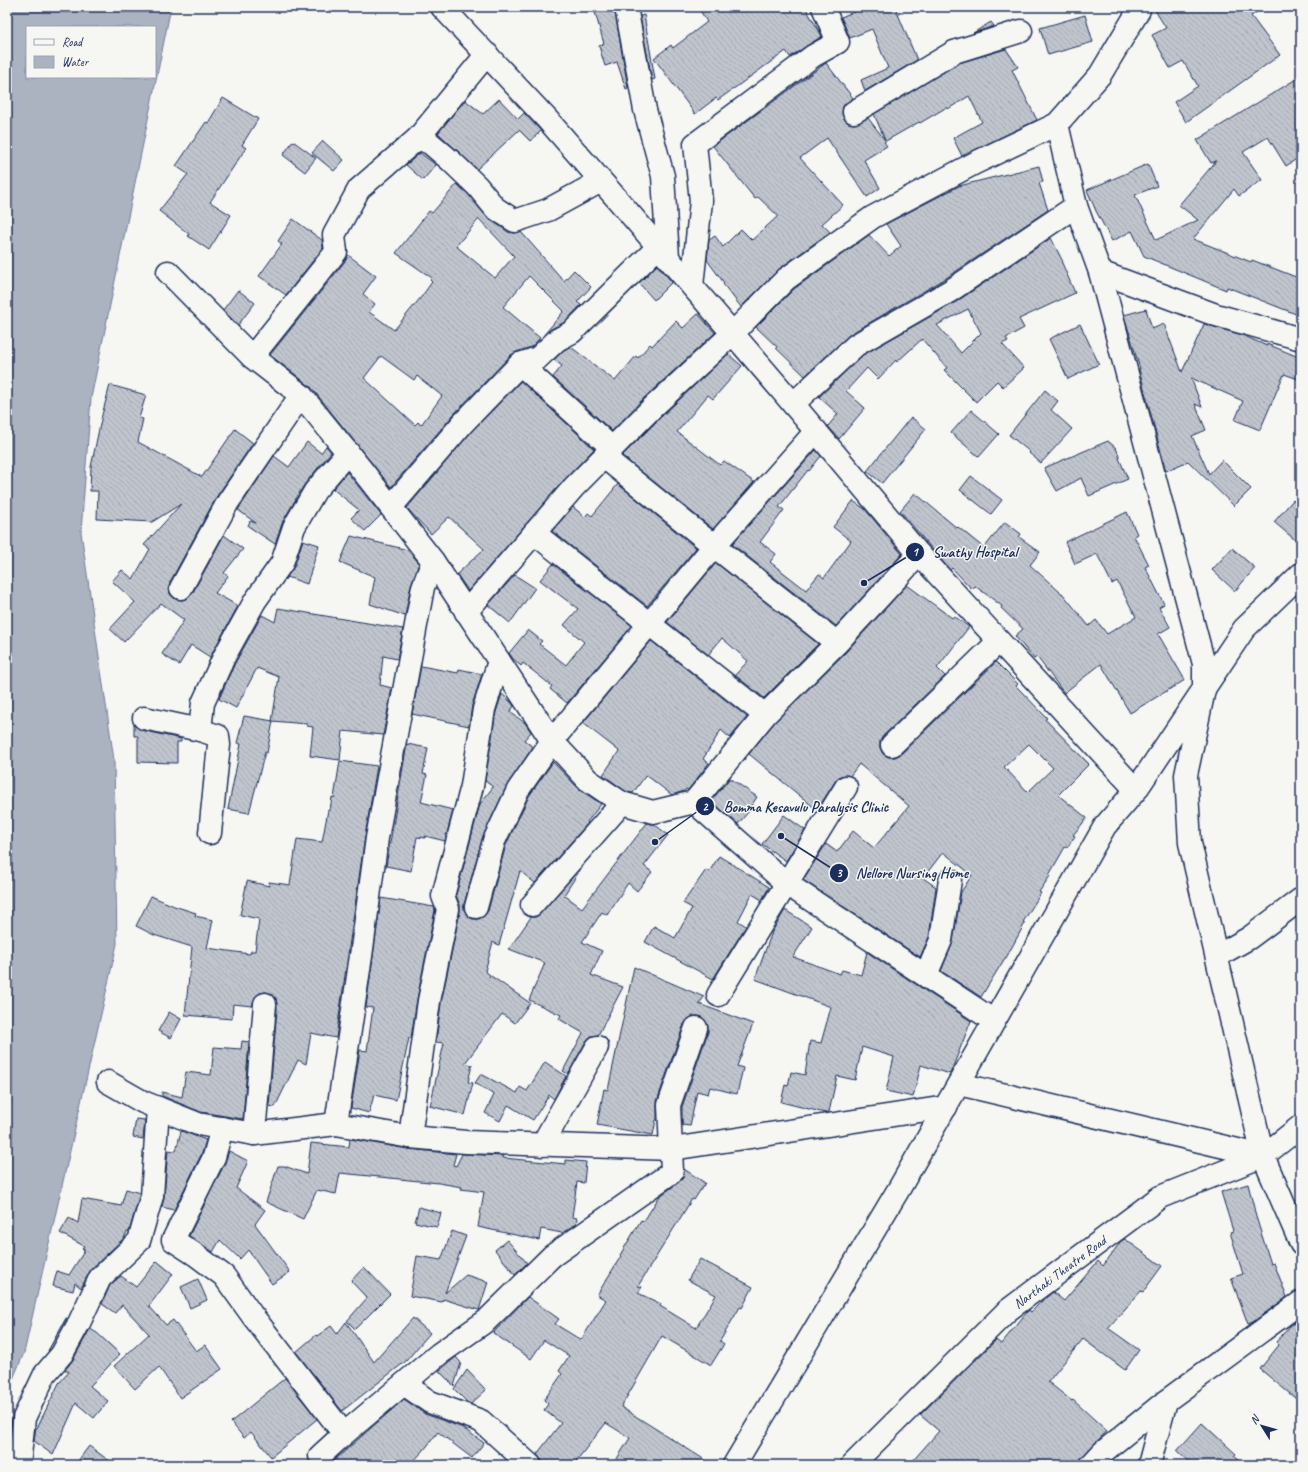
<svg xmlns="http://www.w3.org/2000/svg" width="1308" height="1472" viewBox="0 0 1308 1472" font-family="Caveat,sans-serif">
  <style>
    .water { fill: #abb2c0; stroke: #717e99; fill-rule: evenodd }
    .building { fill: url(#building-back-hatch); stroke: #1b2f5e; fill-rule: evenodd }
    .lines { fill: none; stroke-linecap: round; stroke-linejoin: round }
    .minor-casing { stroke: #1b2f5e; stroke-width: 25 }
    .major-casing { stroke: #1b2f5e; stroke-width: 25 }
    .minor { stroke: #f6f6f2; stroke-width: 22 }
    .major { stroke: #f6f6f2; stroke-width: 22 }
    .labels { text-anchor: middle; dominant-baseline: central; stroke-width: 3; stroke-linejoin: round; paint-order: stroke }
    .street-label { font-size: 14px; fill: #1b2f5e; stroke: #f6f6f2 }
    .leader { fill: none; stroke: #1b2f5e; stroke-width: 1.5 }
    .callout-dot { fill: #1b2f5e; stroke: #f6f6f2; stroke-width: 1.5 }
    .mark-label { font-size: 12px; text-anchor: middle; font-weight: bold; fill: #fff }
    .callout-label { font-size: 15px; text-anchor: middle; font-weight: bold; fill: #1b2f5e; stroke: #f6f6f2; stroke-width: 3; stroke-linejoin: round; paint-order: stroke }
  </style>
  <defs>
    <pattern id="building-back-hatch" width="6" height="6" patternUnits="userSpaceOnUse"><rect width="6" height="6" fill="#c0c4cd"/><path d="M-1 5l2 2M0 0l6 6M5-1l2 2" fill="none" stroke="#a4a9b2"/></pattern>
  </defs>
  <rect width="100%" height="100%" fill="#f6f6f2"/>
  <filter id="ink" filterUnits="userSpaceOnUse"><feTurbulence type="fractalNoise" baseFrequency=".025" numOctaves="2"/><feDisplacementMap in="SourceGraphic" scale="8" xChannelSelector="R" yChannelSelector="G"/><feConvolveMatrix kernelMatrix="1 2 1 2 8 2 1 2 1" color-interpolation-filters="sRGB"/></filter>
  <g filter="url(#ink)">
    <path class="water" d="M7 7H171L91 398 81 532 114 760 117 944 24 1353 7 1393ZM27 27H155V77H27Z"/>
    <path class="building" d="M612 7H614L628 88 626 89 617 62 605 66 599 46 604 44 595 12Z
      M698 7H805L822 36 790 57 786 51 718 100 716 98 695 114 654 58 671 45 673 48 707 22Z
      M866 7H895L917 60 865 91 861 80 888 68 872 29 850 38 841 17Z
      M1153 7H1264L1251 16 1280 55 1186 122 1174 102 1198 86 1183 61 1170 68 1152 35 1166 28Z
      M644 15 655 79 652 80 640 16Z
      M1085 15 1093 42 1048 55 1040 28Z
      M991 22 994 26 973 33Z
      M1006 49 1018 67 1012 70 1037 120 962 156 953 138 982 122 969 96 948 109 947 107 920 123 919 122 884 142 887 146 864 160 880 188 867 197 827 138 800 158 843 205 822 224 830 232 779 269 741 307 723 284 724 283 707 260 709 240 715 236 723 247 741 229 752 240 778 216 758 197 755 199 713 146 826 63 853 98 843 106 842 113 844 119 848 123 855 124 868 118 885 140 874 114 959 63Z
      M1301 76V156L1286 166 1268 137 1243 152 1262 180 1239 196 1234 189 1193 239 1251 262 1252 260 1301 279V316L1227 287 1226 290 1144 256 1132 231 1112 241 1096 211 1087 190 1148 164 1157 186 1135 195 1156 240 1198 220 1179 205 1216 161 1211 163 1197 140Z
      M223 98 258 119 242 145 246 148 210 202 231 215 209 250 188 236 189 234 159 211 188 174 176 166 206 122 208 123Z
      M499 99 518 119 524 113 541 131 530 141 519 130 477 169 438 133 465 100 483 114Z
      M293 141 316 158 305 172 283 155Z
      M323 141 344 160 334 171 312 153Z
      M420 153 436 165 423 180 406 165Z
      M1039 166 1043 182 1039 183 1048 210 943 280 850 334 805 376 776 348 777 347 756 327 794 289 869 235 889 256 901 246 886 224 959 186Z
      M457 184 468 194 488 218 508 232 514 233 521 232 564 281 574 270 591 287 577 302 581 305 565 322 551 329 542 337 564 311 529 276 503 307 540 338 531 347 516 352 511 355 454 414 391 487 311 387 270 355 346 260 348 255 376 276 363 294 375 304 369 312 394 330 422 296 432 282 430 280 432 278 396 253 429 211 432 213ZM479 219 514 256 495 278 456 246ZM381 356 414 380 417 376 442 396 421 425 418 422 415 425 364 378Z
      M293 219 322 240 323 248 286 295 259 276 282 244 278 241Z
      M1051 238 1063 262 1062 263 1075 293 1019 319 1024 328 1006 338 1008 341 1002 344 1024 368 1003 387 997 381 976 402 944 370 947 368 922 339 897 362 896 360 878 379 867 368 846 391 865 408 839 439 828 426 838 414 819 397 863 355 956 302ZM968 309 981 333 961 353 937 325Z
      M657 265 672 282 654 300 639 283Z
      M238 290 255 303 238 325 223 310Z
      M1146 309 1152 329 1164 324 1182 372 1204 324 1242 335 1267 346V344L1301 358V380L1284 374 1260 430 1235 420 1243 401 1191 378 1202 407 1195 404 1206 430 1192 436 1209 474 1222 460 1251 489 1234 506 1188 461 1166 471 1139 369H1140L1124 315Z
      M698 314 715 333 644 398 612 431 553 377 562 366 554 360 564 350 571 347 615 381 636 356 638 358 650 344 652 346 676 321 683 328Z
      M1080 324 1099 364 1068 379 1049 339Z
      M728 354 742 366 713 399 708 395 677 432 720 465 724 461 754 482 713 529 622 456 662 416Z
      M521 381 594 449 565 479 468 591 457 574 484 549 449 517 431 534 407 508 472 431Z
      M110 385 146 395 139 418 143 419 138 442 202 477 235 429 253 443 217 496 170 582 169 588 170 594 175 599 182 600 188 598 192 594 224 535 243 549 224 573 228 576 215 593 238 606 210 657 191 645 179 665 162 654 184 620 161 603 124 642 110 629 135 602 112 581 122 570 133 579 150 549 144 545 181 504 152 522 97 519 98 491H90L91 467 102 415Z
      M1045 390 1058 401 1051 410 1072 429 1041 463 1029 453 1030 452 1009 435Z
      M971 410 999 434 979 457 951 433Z
      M911 417 926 429 882 483 867 471Z
      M1108 441 1116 448 1120 458H1119L1128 479 1089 496 1081 478 1057 491 1044 468Z
      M307 442 321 453 326 446 331 452 304 485 283 521 275 544 248 526 250 521 256 523 238 510 274 456 289 467Z
      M816 450 821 456 809 471 808 470 779 507 784 510 760 542 776 554 770 562 806 590 819 574 824 578 851 541 833 527 853 501 865 509 902 554 836 626 732 544Z
      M347 472 381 515 365 531 351 518 359 510 333 489Z
      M971 476 1002 500 991 514 960 490Z
      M618 484 696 548 647 606 552 531 573 507 585 517 588 513 592 516Z
      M915 493 957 528 958 527 984 548 1005 522 1021 534 1019 537 1040 552 1030 565 1061 593H1062L1089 626 1096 620 1107 634 1136 617 1117 581 1112 584 1097 554 1075 564 1065 542 1127 512 1137 534 1134 536 1149 565 1145 567 1164 604 1159 607 1170 627 1158 634 1185 680 1130 713 1101 664 1064 693 1037 657 1034 659 1015 636 1023 629 1001 608 1002 606 975 586 972 589 952 568 950 570 900 511Z
      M1293 500 1301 507V545L1274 522Z
      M351 536 408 550 419 563 411 585 405 616 370 604 375 577 340 562Z
      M303 540 319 545 307 584 287 577 294 567Z
      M1232 548 1255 568 1235 591 1212 570Z
      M716 563 818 644 764 698 735 675 748 661 722 638 708 655 667 622Z
      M553 564 632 626 567 703 550 689 552 686 523 663 521 666 513 659 509 653 528 630 542 641 539 644 566 665 584 642 564 625 578 609 540 580Z
      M515 575 535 588 510 623 488 605Z
      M907 585 952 618 954 616 969 627 937 668 945 676 883 736 880 741V748L883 754 888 757H895L901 754 996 662 1018 684 1016 686 1047 718 1045 719 1089 764 1058 795 1087 818 1073 835 1075 836 1067 848 1065 847 1049 875 1050 876 1039 892 1041 893 1023 922 1025 923 1006 958H1005L981 997 941 971 953 942 961 892 972 875 943 852 923 878 936 887 929 937 920 957 803 880 826 844 837 852 853 831 874 848 909 806 859 764 850 776 846 775 840 776 836 780 817 810 749 754 774 723 846 652ZM1029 744 1053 768 1028 792 1004 767Z
      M278 608 403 629 397 659 383 656 380 685 392 688 383 735 343 731 340 760 310 756 313 727 307 726V724L272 721 279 677 257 668 236 708 219 699 235 663 262 615 275 622Z
      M651 641 747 717 730 738 721 730 703 759 709 763 688 790 686 789 684 791 672 795 646 775 633 793 627 792 603 775 619 751 583 723Z
      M421 666 458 673 459 669 482 674 472 705 469 726 412 714Z
      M502 694 510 701 514 706 510 712 525 723 531 732 524 740 533 747 507 785 483 836 464 904V910L467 915 472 919H479L484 916 488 911 506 845 529 796 553 762 579 789 601 804 587 822 588 823 535 883 520 871 499 945 493 942 485 971 490 975 489 978 491 976 530 1003 515 1023 502 1014 465 1063 472 1065 468 1082 473 1083 465 1115 430 1106 444 1043 436 1042 441 1003 460 912V905L456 895 480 804 493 787 485 781 496 712Z
      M244 716 273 721 267 753 265 752 249 813 228 809 241 744 237 743Z
      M134 725 141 730 181 739V742H177V763L138 762V736H134Z
      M407 744 428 748 423 774 427 775 421 802 453 810 445 841 425 836V838L417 837 411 871 386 866Z
      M340 761 377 766 365 836 336 1038 311 1033 306 1064 298 1060 275 1107 269 1106 277 1009 276 998 272 994 266 992 260 993 255 997 252 1006 233 1004 232 1019 185 1015 192 947 154 935 136 926 151 896 174 906 196 913 195 916 213 920 207 948 250 954 251 951H255L259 919 240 915 247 881 269 886V882L290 885 297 839 322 842 328 810H330L332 797 334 798Z
      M730 778 757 797 749 809 750 810 738 824 711 801Z
      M784 815 805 830 786 861 762 844Z
      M647 823 654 824 668 835 644 866 652 872 637 891 628 883 607 915 602 912 582 942 602 951 591 975 623 987 598 1035 591 1036 586 1041 568 1074 563 1071 583 1033 559 1019 561 1015 529 1000 545 963 509 949 531 917H536L541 913 584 864 564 895 582 908Z
      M719 856 769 887 762 900 752 894 738 921 746 926 713 979 645 942 654 926 675 938 692 908 683 903 706 870 709 872Z
      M381 898 434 907 435 910 417 999 411 1038H409L396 1100 374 1095 369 1113 351 1108 360 1050 367 1051 373 1008 366 1007Z
      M785 910 812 927 793 957 840 974 842 970 861 975 867 952 971 1021 950 1074 921 1065 913 1097 886 1091 894 1057 862 1047 855 1080 837 1076 829 1112 825 1113 781 1102 785 1085 788 1086 791 1072 805 1075 810 1041 821 1043 831 1007 755 979 772 932Z
      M634 967 704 997 699 1004 753 1024 737 1066 743 1068 737 1094 710 1087 708 1094 697 1091 690 1126 682 1125V1107L708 1032V1026L705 1020 700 1016H693L688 1019 684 1024 657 1101V1120H656L653 1135 597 1125 604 1089 608 1090Z
      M169 1012 181 1019 171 1038 158 1031Z
      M242 1041 249 1042 243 1119 201 1112 162 1096V1092L182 1097 186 1072 211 1075 214 1047 241 1049Z
      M545 1062 566 1076 554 1099 549 1095 533 1120 508 1105 500 1121 485 1113 494 1095 475 1083 481 1074 517 1093 520 1087 527 1091Z
      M136 1119 145 1120 143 1139 133 1137Z
      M181 1131 206 1140 202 1153 174 1210 162 1207 164 1197 168 1150 176 1151Z
      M350 1139 408 1149 456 1154 453 1165 456 1166 462 1154 503 1156V1158L566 1164V1160L586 1162 584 1183 577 1182 572 1217 577 1218 576 1224 562 1233 541 1229 539 1240 478 1227 484 1192 461 1189 462 1187 439 1183 340 1173 336 1194 317 1190 303 1219 266 1202 278 1166H284L307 1174 311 1143 349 1147Z
      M229 1151 248 1161 236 1188 265 1210 255 1224 290 1272 272 1284 248 1250 240 1259 220 1240 213 1252 189 1236 225 1163Z
      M684 1169 705 1183 694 1200 692 1199 676 1225 638 1286 642 1287 638 1293 661 1304 660 1306 696 1328 716 1295 688 1280 700 1259 753 1287 742 1308 740 1307 720 1341 724 1344 711 1365 662 1336 621 1407 713 1465H613L630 1438 606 1423 573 1465H542V1461L537 1454 561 1423 544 1410 548 1404 544 1400 562 1374 559 1371 569 1356 544 1340 531 1359 493 1333 528 1297 559 1319 555 1324 581 1340 606 1300 597 1295 621 1256 620 1255 641 1220 644 1221 659 1197 679 1182 683 1178Z
      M1248 1184 1257 1220 1271 1264 1274 1263 1287 1297 1253 1322 1248 1324 1231 1278 1243 1274 1230 1232 1233 1231 1221 1192Z
      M126 1189 140 1193 129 1232H127L124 1238 91 1269 81 1288 75 1283 73 1291 53 1286 57 1271 69 1275 85 1250 82 1249 84 1246 60 1233 69 1218 78 1223 82 1199 121 1206Z
      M419 1207 441 1213 437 1227 415 1222Z
      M452 1231 466 1236 445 1293 466 1275 488 1282 479 1310 443 1299 442 1302 410 1296 417 1256 441 1260Z
      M1125 1239 1162 1266 1143 1292 1141 1291 1108 1328 1139 1350 1125 1370 1083 1339 1048 1382 1072 1401 1073 1400 1107 1431 1082 1457 1079 1465H909L939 1431 920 1415 996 1340 1001 1344 1027 1312 1029 1310 1031 1312 1042 1301 1053 1292 1064 1301 1098 1261 1103 1266 1121 1241Z
      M507 1240 527 1263 515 1275 495 1250Z
      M157 1261 173 1274 149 1306 166 1325 173 1320 196 1351 205 1345 222 1369 180 1398 159 1367 135 1389 114 1366 149 1334 122 1305 115 1313 102 1304 110 1285 121 1276 136 1287Z
      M364 1267 390 1294 355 1329 347 1321 367 1298 351 1281Z
      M198 1279 207 1300 190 1308 181 1287Z
      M66 1318H67L48 1351Z
      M413 1318 430 1333 406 1361 342 1411 296 1352 316 1335 317 1336 331 1326 337 1334 346 1322 374 1362Z
      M1301 1318V1403L1260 1369 1279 1345 1276 1342 1290 1326Z
      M90 1329 97 1333 120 1354 90 1386 108 1401 94 1418 76 1403 53 1455 34 1441 36 1427 37 1428 59 1383 69 1372 65 1370 73 1360Z
      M456 1357 461 1363 454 1386 439 1371Z
      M467 1370 486 1390 471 1404 467 1402 454 1389Z
      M285 1378 317 1419 271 1457 251 1432 244 1438 231 1422Z
      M404 1399 425 1414 463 1428 484 1443 472 1458 438 1432 424 1450 410 1465H329Z
      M7 1419 11 1420 7 1460Z
      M1202 1423 1236 1454 1234 1456 1245 1465H1192L1177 1451Z
      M89 1446 115 1465H75Z"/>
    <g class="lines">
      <defs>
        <g id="minor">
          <path d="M442 7 546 118 618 200 783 392 919 554 1136 790"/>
          <path d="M626 7 645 110 663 176 668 258"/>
          <path d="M854 112 954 52 1021 31"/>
          <path d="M1057 124 1076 206 1100 272 1204 664V690L1186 775 1190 843 1263 1156 1301 1244"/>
          <path d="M418 138 487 54"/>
          <path d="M168 272 252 357 301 395 361 469 433 561 423 587 377 838 361 956 336 1124 410 1137 466 1142 672 1149 946 1107"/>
          <path d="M1100 272 1216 315 1301 339"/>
          <path d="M692 286 701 201 695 144 813 56 838 42 823 7"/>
          <path d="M252 357 336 252 334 235 359 189 418 138 430 143 451 161 477 186 495 208 515 221 548 210 601 181"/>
          <path d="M520 364 612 448"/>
          <path d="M793 404 856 345 950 291 1076 206"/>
          <path d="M604 457 714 546 837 643"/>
          <path d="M391 507 463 423 520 364 538 358 557 340 572 332 658 247"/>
          <path d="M534 533 765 715"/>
          <path d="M433 561 552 741 588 780 622 803 653 812 694 802 765 715 837 643 919 554"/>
          <path d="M181 588 228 502 301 395"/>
          <path d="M466 612 574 487 653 407 732 334 786 279 873 217 975 163 1057 124 1100 75 1139 10V7"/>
          <path d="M144 718 200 730"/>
          <path d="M892 745 999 641"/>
          <path d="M694 802 787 884 994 1021"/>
          <path d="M210 833 219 745 218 736 200 730 203 703 224 657 255 601 282 563 294 527 315 491 348 452"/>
          <path d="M532 905 622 803"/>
          <path d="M476 907 494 841 518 790 552 741 714 546 816 431"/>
          <path d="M1217 956 1249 938 1301 899"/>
          <path d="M926 975 941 940 950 880"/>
          <path d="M718 995 846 787"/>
          <path d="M108 1082 143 1102 198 1124 254 1134 336 1124"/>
          <path d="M959 1084 1263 1156"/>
          <path d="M222 1128 214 1157 173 1240 196 1255 224 1276 252 1315 344 1434"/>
          <path d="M254 1134 265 1004"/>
          <path d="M410 1137 429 1001 448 909 443 896 472 786 484 709 499 661"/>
          <path d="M542 1145 597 1047"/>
          <path d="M404 1384 430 1402 481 1421 530 1465"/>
          <path d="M320 1456 344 1434 439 1354 486 1321 552 1256 672 1172 669 1105 696 1028"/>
          <path d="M19 1465 24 1418 45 1374 62 1354 79 1323 100 1278 139 1241 152 1196 158 1108"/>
          <path id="s1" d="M852 1465 1007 1311 1160 1197 1263 1156 1301 1126"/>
          <path d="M1091 1465 1103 1452 1166 1401 1301 1302"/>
          <path d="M1149 1465 1166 1401"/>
        </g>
        <path id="major" d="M734 1465 900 1187 1105 826 1136 790 1244 629 1301 574"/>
      </defs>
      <use href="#minor" class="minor-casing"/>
      <use href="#major" class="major-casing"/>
      <use href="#minor" class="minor"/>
      <use href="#major" class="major"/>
    </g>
  </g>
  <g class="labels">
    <g class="street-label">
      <text stroke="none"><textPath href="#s1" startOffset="284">Narthaki Theatre Road</textPath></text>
    </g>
  </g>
  <path class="leader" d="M864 583L915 552M655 842L705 806M781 836L839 873"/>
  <g class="callout-dot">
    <circle cx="864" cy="583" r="4"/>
    <circle cx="655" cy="842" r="4"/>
    <circle cx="781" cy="836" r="4"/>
    <circle cx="915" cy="552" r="10"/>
    <circle cx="705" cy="806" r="10"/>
    <circle cx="839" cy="873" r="10"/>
  </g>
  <g class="mark-label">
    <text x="915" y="556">1</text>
    <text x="705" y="811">2</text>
    <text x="839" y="877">3</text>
  </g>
  <g class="callout-label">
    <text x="975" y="557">Swathy Hospital</text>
    <text x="806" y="812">Bomma Kesavulu Paralysis Clinic</text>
    <text x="912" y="878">Nellore Nursing Home</text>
  </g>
  <rect width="1308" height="1472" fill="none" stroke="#f6f6f2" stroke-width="24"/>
  <rect x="12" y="12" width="1284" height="1448" fill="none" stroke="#1b2f5e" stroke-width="1.5" filter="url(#ink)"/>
  <rect x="26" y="26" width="130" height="52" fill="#f6f6f2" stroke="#9ea6b7"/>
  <rect x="34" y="39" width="20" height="6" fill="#f6f6f2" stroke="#9ea6b7"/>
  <text x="62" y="46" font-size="12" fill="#1b2f5e">Road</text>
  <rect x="34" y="56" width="20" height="12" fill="#abb2c0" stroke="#9ea6b7"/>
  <text x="62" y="66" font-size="12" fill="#1b2f5e">Water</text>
  <g transform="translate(1262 1426) rotate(307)" stroke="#f6f6f2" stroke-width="3" paint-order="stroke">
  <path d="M0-3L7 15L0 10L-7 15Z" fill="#1b2f5e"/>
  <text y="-6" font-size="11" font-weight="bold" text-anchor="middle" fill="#1b2f5e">N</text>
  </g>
</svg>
